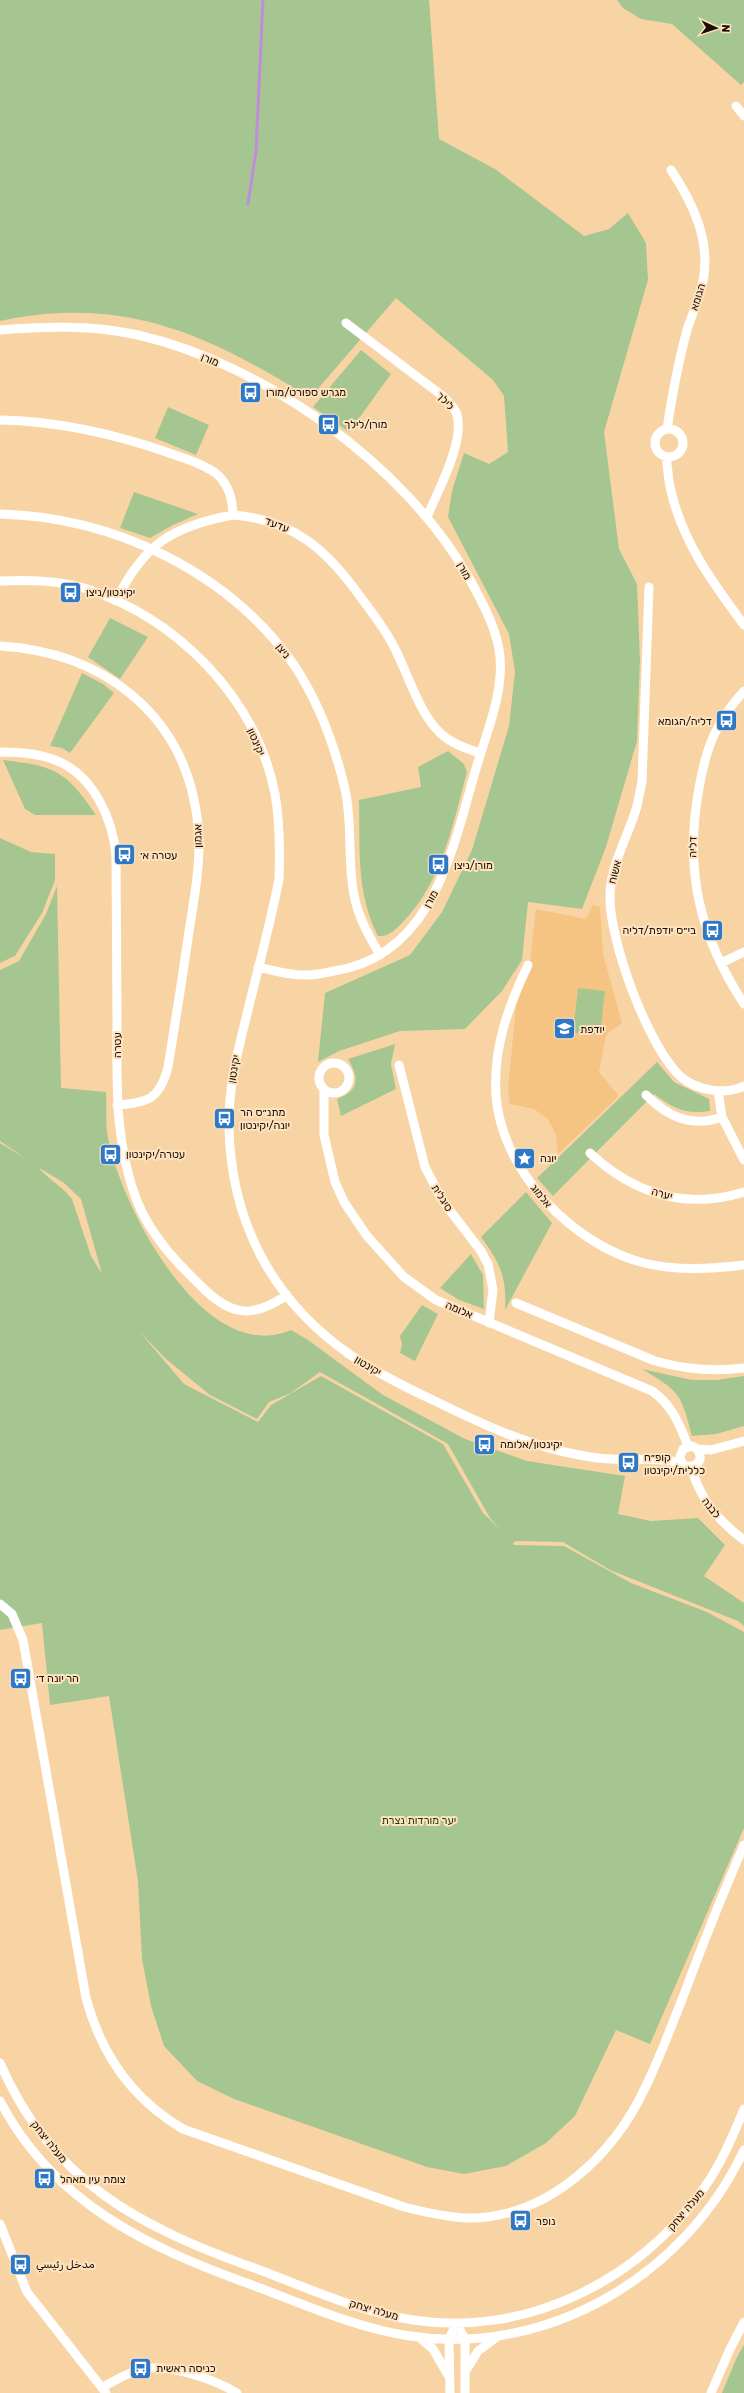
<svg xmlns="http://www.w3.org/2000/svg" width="744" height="2393" viewBox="0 0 744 2393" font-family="Rubik,'Noto Sans Arabic','Noto Sans Hebrew',sans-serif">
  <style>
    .built { fill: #f6c482 }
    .green { fill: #a6c691; fill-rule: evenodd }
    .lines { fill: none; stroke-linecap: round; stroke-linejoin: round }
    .stream { stroke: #bf8dda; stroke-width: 3 }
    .minor { stroke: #fff; stroke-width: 9 }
    .labels { text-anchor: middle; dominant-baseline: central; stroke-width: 4; stroke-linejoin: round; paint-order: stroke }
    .street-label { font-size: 11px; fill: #1d0d00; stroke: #fee3c0 }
    .poi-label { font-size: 11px; fill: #1d0d00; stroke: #fee3c0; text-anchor: start }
    .park-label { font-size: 11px; fill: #1e3b00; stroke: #fee3c0 }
  </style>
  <rect width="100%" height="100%" fill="#f8d4a5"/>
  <path class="built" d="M593 905 600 907 603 954 622 1023 606 1035 599 1072 619 1096 558 1154 556 1135 548 1119 534 1109 510 1104 508 1088 517 998 529 971 536 909 586 919Z"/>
  <path class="green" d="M0 0H429L439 139 495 169 584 236 609 229 628 213 646 243 648 280 604 432 619 549 637 584 640 660 637 741 606 847 582 909 528 902 522 960 502 991 465 1029 400 1031 339 1051 318 1062 325 993 410 955 442 912 472 850 509 726 515 672 509 634 448 517 452 491 464 453 489 464 508 452 504 396 493 380 396 298 310 398C208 334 123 295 0 321Z
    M617 0H744V82L741 85 672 24 641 19 623 8Z
    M361 350 391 374 349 432 313 407Z
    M168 407 209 425 196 455 155 438Z
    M134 492 198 514 173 525 150 538 120 528Z
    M110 618 148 637 120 679 88 657Z
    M82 673 103 684 114 693 70 753 62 748 50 746Z
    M448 751 464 764 467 772C453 824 442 882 403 922 395 930 389 937 378 936 356 894 360 846 359 800L421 787 418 767Z
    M3 760C56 766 66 771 96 815H35L25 809Z
    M0 838 31 852 55 854V880L42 913 15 956 0 963Z
    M57 886 61 1088 106 1092C107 1106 105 1123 108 1138 121 1206 204 1368 291 1330L308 1340 383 1395 465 1439 527 1461 625 1476 618 1514 651 1521 698 1518 725 1545 704 1576 744 1603V1626L738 1621 610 1570 563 1542 516 1541 513 1543 514 1545 564 1546 631 1583 707 1612 744 1632V1828L650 2044 616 2030 575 2116 546 2143 506 2166 464 2174 427 2167 234 2099 197 2081 164 2046 151 2006 142 1959 138 1881 109 1696 50 1705 42 1623 0 1630V1143L28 1160 0 1141V970L19 961 46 914ZM38 1167 64 1183 81 1199 102 1274 91 1256 72 1199C63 1187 49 1180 38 1167ZM139 1331 166 1359 210 1395 257 1419 269 1402 291 1393 320 1372 448 1444 490 1518 501 1530 483 1513 443 1444 321 1376 271 1405 258 1422 184 1384Z
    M578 988 605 991 600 1035 573 1033Z
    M395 1044 391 1064 396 1089 341 1116 337 1099C360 1090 359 1078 348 1059Z
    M657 1062 674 1082 709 1099 710 1111C687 1115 672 1108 654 1094L553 1196 537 1178Z
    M526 1192 552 1223 505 1310C507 1277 500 1263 481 1237Z
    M471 1254 483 1275 484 1309 459 1300 440 1288Z
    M422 1305 438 1314 415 1361 400 1353 402 1344 400 1336Z
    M642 1369 692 1380H717L744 1376V1426L716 1434 692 1436C681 1393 680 1392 642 1369Z
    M744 2345V2393H722L736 2359Z"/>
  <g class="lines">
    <path class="stream" d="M248 204 256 151 263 0"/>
    <path class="minor" d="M736 106 744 116
      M346 323 440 394C446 399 452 405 456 412 467 439 437 492 427 517
      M0 330C46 326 92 325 138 335 264 364 405 465 469 578 481 600 494 623 499 649 506 690 486 733 475 772 452 852 432 956 334 971 325 973 316 975 307 975 290 975 274 971 258 967
      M0 420C60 421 119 435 175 455 189 460 208 466 219 476 230 488 232 499 233 515 295 520 328 551 362 599 373 614 385 629 393 645 408 672 420 719 445 737 455 745 468 749 480 753
      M655 443a14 14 0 1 1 28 0a14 14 0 1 1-28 0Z
      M667 429C672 396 678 363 687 330 692 314 700 298 703 281 711 241 693 203 671 170
      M666 457C668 468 668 480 671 491 683 543 713 583 744 625
      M0 514C113 517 228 571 294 665 318 701 335 747 345 789 353 825 347 861 354 895 358 917 369 936 380 955
      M0 581C28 580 57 580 84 588 177 618 256 697 275 794 280 822 280 851 279 879 270 926 257 972 246 1018 237 1054 228 1090 229 1127 231 1221 271 1299 349 1354 376 1373 407 1388 437 1402 484 1425 529 1446 579 1455 590 1457 601 1459 611 1459 632 1460 651 1458 671 1461 678 1462 687 1468 693 1466 705 1462 700 1449 692 1446L683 1449 680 1457 682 1463
      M649 587 642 782C640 790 639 798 637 806 629 835 610 865 610 896 609 940 648 1047 681 1077 698 1091 725 1095 744 1086
      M116 601C143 545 172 526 233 515
      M0 646C101 652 183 712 197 817 203 857 194 898 188 938 182 981 175 1024 168 1067 160 1098 149 1103 117 1105
      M744 691C716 721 706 748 699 788 684 869 699 935 744 1004
      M0 752C18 752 38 753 55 760 93 774 113 819 116 856 116 911 117 965 117 1019 117 1081 114 1142 137 1201 150 1234 175 1261 200 1285 230 1316 252 1319 287 1295
      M721 963 744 952
      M528 965C508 1007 493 1048 496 1095 501 1171 573 1245 644 1263 676 1271 712 1269 744 1265
      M319 1078a15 15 0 1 1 30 0a15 15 0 1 1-30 0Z
      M399 1065 425 1167 442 1200 481 1251 488 1264 493 1290 489 1323
      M324 1089V1135L335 1182 344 1202 367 1236 404 1277 436 1300 652 1391C672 1405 679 1423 688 1446
      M718 1091 722 1117 744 1160
      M646 1095C668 1117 692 1128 722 1117
      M590 1153C634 1194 686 1210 744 1192
      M516 1303 655 1361C684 1369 714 1372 744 1368
      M698 1449 711 1450 744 1441
      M691 1466C699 1498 718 1521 744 1540
      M0 1604 12 1614 23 1640 86 1998C101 2054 132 2099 183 2129L404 2207C424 2212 445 2217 466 2218 548 2219 614 2155 646 2086 660 2057 671 2027 683 1997 702 1946 722 1895 744 1845
      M0 2063C52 2183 140 2227 257 2269 308 2288 359 2312 413 2320 526 2337 640 2281 704 2188 721 2164 733 2136 744 2109
      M0 2101C53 2203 149 2248 252 2285 303 2304 356 2328 410 2336 548 2357 686 2275 744 2150
      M0 2224 27 2292 106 2393
      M456 2323 465 2339V2393
      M419 2337 433 2349 448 2375
      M467 2369 478 2351 497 2337
      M103 2387C114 2381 127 2373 139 2370 165 2362 214 2379 237 2393
      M450 2393 449 2340 456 2323
      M711 2393 730 2349 744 2322"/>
  </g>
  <defs>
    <symbol id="bus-square" viewBox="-11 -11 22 22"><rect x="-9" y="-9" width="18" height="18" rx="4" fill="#2e78c8" stroke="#fee3c0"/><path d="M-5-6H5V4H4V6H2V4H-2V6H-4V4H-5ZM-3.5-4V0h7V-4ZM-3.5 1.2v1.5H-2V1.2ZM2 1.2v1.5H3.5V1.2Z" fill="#fff"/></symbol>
    <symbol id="school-square" viewBox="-11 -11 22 22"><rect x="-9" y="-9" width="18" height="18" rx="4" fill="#2e78c8" stroke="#fee3c0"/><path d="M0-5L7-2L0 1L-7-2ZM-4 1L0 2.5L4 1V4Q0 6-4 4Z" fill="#fff"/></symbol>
    <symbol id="sight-square" viewBox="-11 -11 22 22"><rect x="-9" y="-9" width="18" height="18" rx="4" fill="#2e78c8" stroke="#fee3c0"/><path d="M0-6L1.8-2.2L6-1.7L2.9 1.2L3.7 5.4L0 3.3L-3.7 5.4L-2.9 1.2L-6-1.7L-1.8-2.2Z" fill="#fff"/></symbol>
  </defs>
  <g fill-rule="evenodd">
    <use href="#bus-square" x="238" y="380" width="25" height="25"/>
    <use href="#bus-square" x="316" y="412" width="25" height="25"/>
    <use href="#bus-square" x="58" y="580" width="25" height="25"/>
    <use href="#bus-square" x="714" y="708" width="25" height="25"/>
    <use href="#bus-square" x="112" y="842" width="25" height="25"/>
    <use href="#bus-square" x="426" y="852" width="25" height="25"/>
    <use href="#bus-square" x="700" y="918" width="25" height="25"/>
    <use href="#school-square" x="552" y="1016" width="25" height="25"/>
    <use href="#bus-square" x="212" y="1106" width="25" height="25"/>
    <use href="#bus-square" x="98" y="1142" width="25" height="25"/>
    <use href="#sight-square" x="512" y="1146" width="25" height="25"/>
    <use href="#bus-square" x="472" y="1432" width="25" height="25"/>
    <use href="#bus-square" x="616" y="1450" width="25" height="25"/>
    <use href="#bus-square" x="8" y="1666" width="25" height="25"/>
    <use href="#bus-square" x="32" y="2166" width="25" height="25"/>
    <use href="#bus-square" x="508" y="2208" width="25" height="25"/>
    <use href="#bus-square" x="8" y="2252" width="25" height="25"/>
    <use href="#bus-square" x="128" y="2356" width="25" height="25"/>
  </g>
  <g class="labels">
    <g class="street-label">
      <text transform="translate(698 297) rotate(-73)">הגומא</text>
      <text transform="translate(210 360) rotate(22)">מורן</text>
      <text transform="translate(445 401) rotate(47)">לילך</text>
      <text transform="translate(277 525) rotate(21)">עדעד</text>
      <text transform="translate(464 571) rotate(60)">מורן</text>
      <text transform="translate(283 651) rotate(52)">ניצן</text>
      <text transform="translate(256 742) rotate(66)">יקינטון</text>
      <text transform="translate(198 836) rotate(-91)">אגמון</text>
      <text transform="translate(693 847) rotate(-89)">דליה</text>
      <text transform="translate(615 872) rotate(-75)">אשוח</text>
      <text transform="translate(431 899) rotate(-62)">מורן</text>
      <text transform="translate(117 1045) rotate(-90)">עטרה</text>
      <text transform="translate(234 1069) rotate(-80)">יקינטון</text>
      <text transform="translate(662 1194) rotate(15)">יערה</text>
      <text transform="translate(541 1196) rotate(51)">אלמוג</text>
      <text transform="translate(442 1198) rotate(58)">סיגלית</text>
      <text transform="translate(459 1310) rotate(23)">אלומה</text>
      <text transform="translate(368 1366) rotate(31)">יקינטון</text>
      <text transform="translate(711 1508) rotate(52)">לבנה</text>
      <text transform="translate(49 2142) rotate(51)">מעלה יצחק</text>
      <text transform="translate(686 2210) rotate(-50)">מעלה יצחק</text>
      <text transform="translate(374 2310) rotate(16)">מעלה יצחק</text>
    </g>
    <g class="poi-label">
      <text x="266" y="392">מגרש ספורט/מורן</text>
      <text x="344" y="424">מורן/לילך</text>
      <text x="86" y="592">יקינטון/ניצן</text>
      <text x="712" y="721" text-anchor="end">דליה/הגומא</text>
      <text x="140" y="855">עטרה א׳</text>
      <text x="454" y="865">מורן/ניצן</text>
      <text x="696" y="930" text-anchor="end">בי״ס יודפת/דליה</text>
      <text x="580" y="1029">יודפת</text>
      <text x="240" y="1112">מתנ״ס הר<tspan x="240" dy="13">יונה/יקינטון</tspan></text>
      <text x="126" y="1154">עטרה/יקינטון</text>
      <text x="540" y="1158">יונה</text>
      <text x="500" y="1444">יקינטון/אלומה</text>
      <text x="644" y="1457">קופ״ח<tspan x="644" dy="13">כללית/יקינטון</tspan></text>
      <text x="36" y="1678">הר יונה ד׳</text>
      <text x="60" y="2179">צומת עין מאהל</text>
      <text x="536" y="2221">נופר</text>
      <text x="36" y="2264">مدخل رئيسي</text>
      <text x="156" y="2368">כניסה ראשית</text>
    </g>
    <g class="park-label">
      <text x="419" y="1820">יער מורדות נצרת</text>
    </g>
  </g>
  <g transform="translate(716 28) rotate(93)" stroke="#fee3c0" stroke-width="3" paint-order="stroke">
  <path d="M0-3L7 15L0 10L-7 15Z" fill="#1d0d00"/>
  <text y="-6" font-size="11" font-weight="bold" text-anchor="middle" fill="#1d0d00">N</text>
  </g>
</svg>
